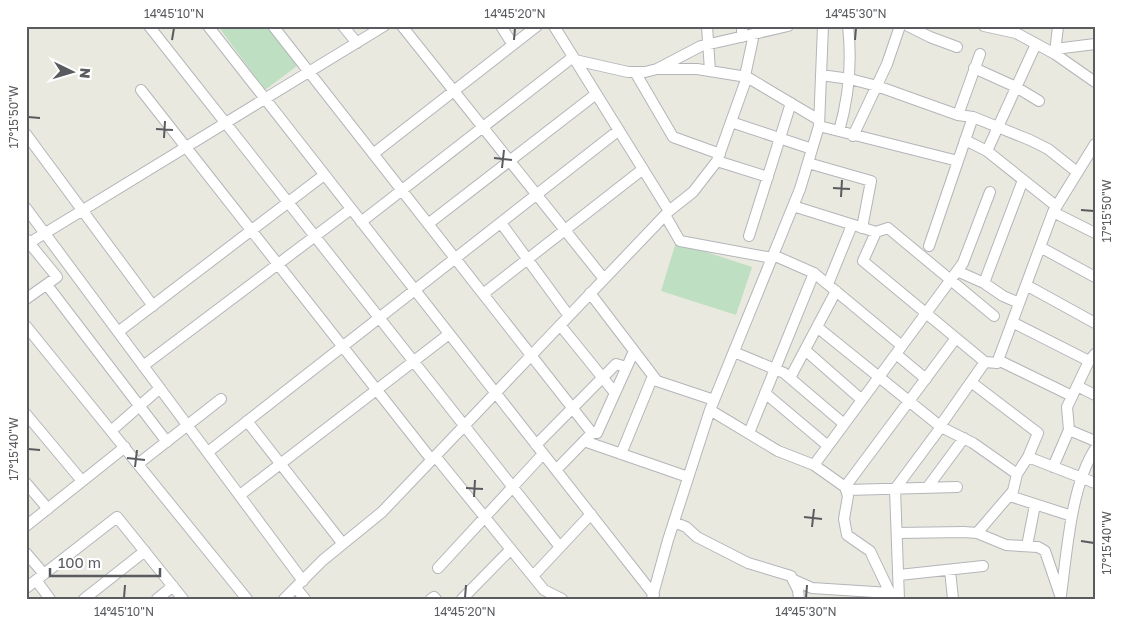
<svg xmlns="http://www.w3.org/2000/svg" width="1121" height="625" viewBox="0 0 1121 625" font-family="'Golos Text',sans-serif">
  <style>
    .park { fill: #bfdfc2 }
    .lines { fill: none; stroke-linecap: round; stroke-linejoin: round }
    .minor-casing { stroke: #b3b5b9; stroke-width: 12 }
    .minor { stroke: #fff; stroke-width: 10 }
    .ticks { fill: none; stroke: #595b5f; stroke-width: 2 }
    .neatline { fill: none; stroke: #595b5f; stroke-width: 2 }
    .ticks-label { font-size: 12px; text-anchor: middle; fill: #595b5f }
  </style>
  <rect width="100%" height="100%" fill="#eae9e0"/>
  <path class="park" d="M218 26H268L297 66 265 90Z
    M676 242 752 267 736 315 661 291Z"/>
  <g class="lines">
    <defs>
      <path id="minor" d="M149 26 560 547
        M208 26 654 595
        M273 26 592 433
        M343 26 357 43
        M402 26 604 279
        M501 26 513 45
        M554 26 669 211
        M707 26 710 71
        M908 26 930 37 957 47
        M984 26 1016 33 1055 54 1095 82
        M742 37V26
        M1055 49 1095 44
        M1055 53 1058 26
        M575 60 628 72H645L657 69 701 46 788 26
        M974 68 1016 87 1039 101
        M658 69H697L747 77 819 120
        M635 72 673 137 720 154
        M821 75 850 79 877 86 958 115 973 117 1030 140 1048 149 1077 172
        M745 76 754 34
        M141 90 431 459
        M958 115 980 54
        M731 122 812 149
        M819 126 958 161
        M839 131C849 97 852 62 848 26
        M26 134 153 306
        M853 136 887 64 900 26
        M965 140 987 151 1056 206
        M987 151 1036 44
        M373 154 537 26
        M717 161 768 177
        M808 163 871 181 862 228
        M793 206 876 232 888 228 994 316
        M26 208 303 581
        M1053 212 1095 233
        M665 215 680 241 772 258
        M361 222 573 57
        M501 223 569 316
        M428 224 596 94
        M876 232 863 261 985 362 997 363 1053 212 1095 144
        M749 236 791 103
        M26 239 57 277 26 299
        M29 243 384 26
        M929 246 973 117
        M1040 247 1095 277
        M773 255 814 273 902 346
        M957 271 984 283 1003 296 1019 303
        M984 283 1023 180
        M828 284 852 225
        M47 285 167 442
        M1026 285 1095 323
        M590 293 657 381 714 400
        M483 294 643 169
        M1012 322 1089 361
        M560 325 615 393
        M26 326 247 599
        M817 327 941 427 973 443 1017 474
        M118 332 324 175
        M805 350 862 400
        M734 352 784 373 844 424
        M896 354 926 379
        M998 360 1072 396
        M143 366 351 209
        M790 378 836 291
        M971 382 1038 433 1028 457 1017 474 1013 491 977 533
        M1077 386 1095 395
        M765 393 828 446
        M710 410 778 451 814 465 845 487 848 496 844 519 847 535 870 551 890 593 899 599
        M26 414 82 481
        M247 421 343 544
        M940 426 985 362
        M1069 430 1095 441
        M111 431 160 388
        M749 433 814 273
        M584 441 688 477
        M536 445 616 364 626 367
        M208 452 619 130
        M621 454 653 376
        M435 456 544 590 562 599
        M1028 457 1095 483
        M138 464 221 399
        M814 465 963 263 990 192
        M1053 467 1069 430 1067 407 1089 361 1095 354
        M556 470 592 433H597L634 351
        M26 483 48 509
        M845 487 956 338
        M927 488 964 438
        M847 490 957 487
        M240 495 449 334
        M1010 496 1072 516
        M674 522 686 527 697 537 748 563 791 576 798 590 799 599
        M26 526 125 447
        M897 533 964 532 977 533 1006 545 1038 547 1045 551 1061 598
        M1027 546 1035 505
        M26 553 44 574
        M438 568 543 454
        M950 570 953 599
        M899 575 983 566
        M533 576 591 514
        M36 580 50 599
        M794 580 812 588 890 593
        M26 588 117 517 183 599
        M296 588 305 599
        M1061 595C1067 552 1071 486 1095 449
        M652 598 668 540 710 410 800 189 819 126 823 26
        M84 599 145 551
        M157 599 173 586
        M284 599 323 560 382 512 669 211 693 192 717 161 747 77
        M431 599 434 597 436 599
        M462 599 511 549
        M899 599 895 489 941 427"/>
    </defs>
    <use href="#minor" class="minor-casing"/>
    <use href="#minor" class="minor"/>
  </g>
  <path class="ticks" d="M172 40 174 28M514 40 515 28M855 40 856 28M28 117 40 118M156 129 173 130M164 138 165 121M494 158 512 160M502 168 504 150M833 188 850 189M841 197 842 180M1081 210 1094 211M28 449 40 450M127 458 145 460M135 467 137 450M466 488 483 489M474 497 475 480M804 517 822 519M812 527 814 509M1081 541 1094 543M124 598 125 585M465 598 466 585M806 598 807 585"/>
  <rect width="1121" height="625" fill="none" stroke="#ffffff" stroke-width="55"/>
  <g transform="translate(72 72) rotate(95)" stroke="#ffffff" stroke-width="4" paint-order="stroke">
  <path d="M0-4L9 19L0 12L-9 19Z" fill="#595b5f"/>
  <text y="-8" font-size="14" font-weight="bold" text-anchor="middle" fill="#595b5f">N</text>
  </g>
  <path d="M50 568v8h110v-8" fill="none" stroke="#595b5f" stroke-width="2.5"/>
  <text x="58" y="568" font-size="15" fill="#595b5f" stroke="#ffffff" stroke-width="4" paint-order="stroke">100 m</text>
  <rect x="28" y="28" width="1066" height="570" class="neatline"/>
  <g class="ticks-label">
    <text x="174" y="18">14°45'10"N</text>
    <text x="515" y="18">14°45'20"N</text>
    <text x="856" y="18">14°45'30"N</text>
    <text transform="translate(14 117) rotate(-90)" y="4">17°15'50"W</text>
    <text transform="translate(1107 211) rotate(-90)" y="4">17°15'50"W</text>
    <text transform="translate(14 449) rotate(-90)" y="4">17°15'40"W</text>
    <text transform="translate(1107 543) rotate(-90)" y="4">17°15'40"W</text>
    <text x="124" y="616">14°45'10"N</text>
    <text x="465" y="616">14°45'20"N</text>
    <text x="806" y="616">14°45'30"N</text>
  </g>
</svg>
